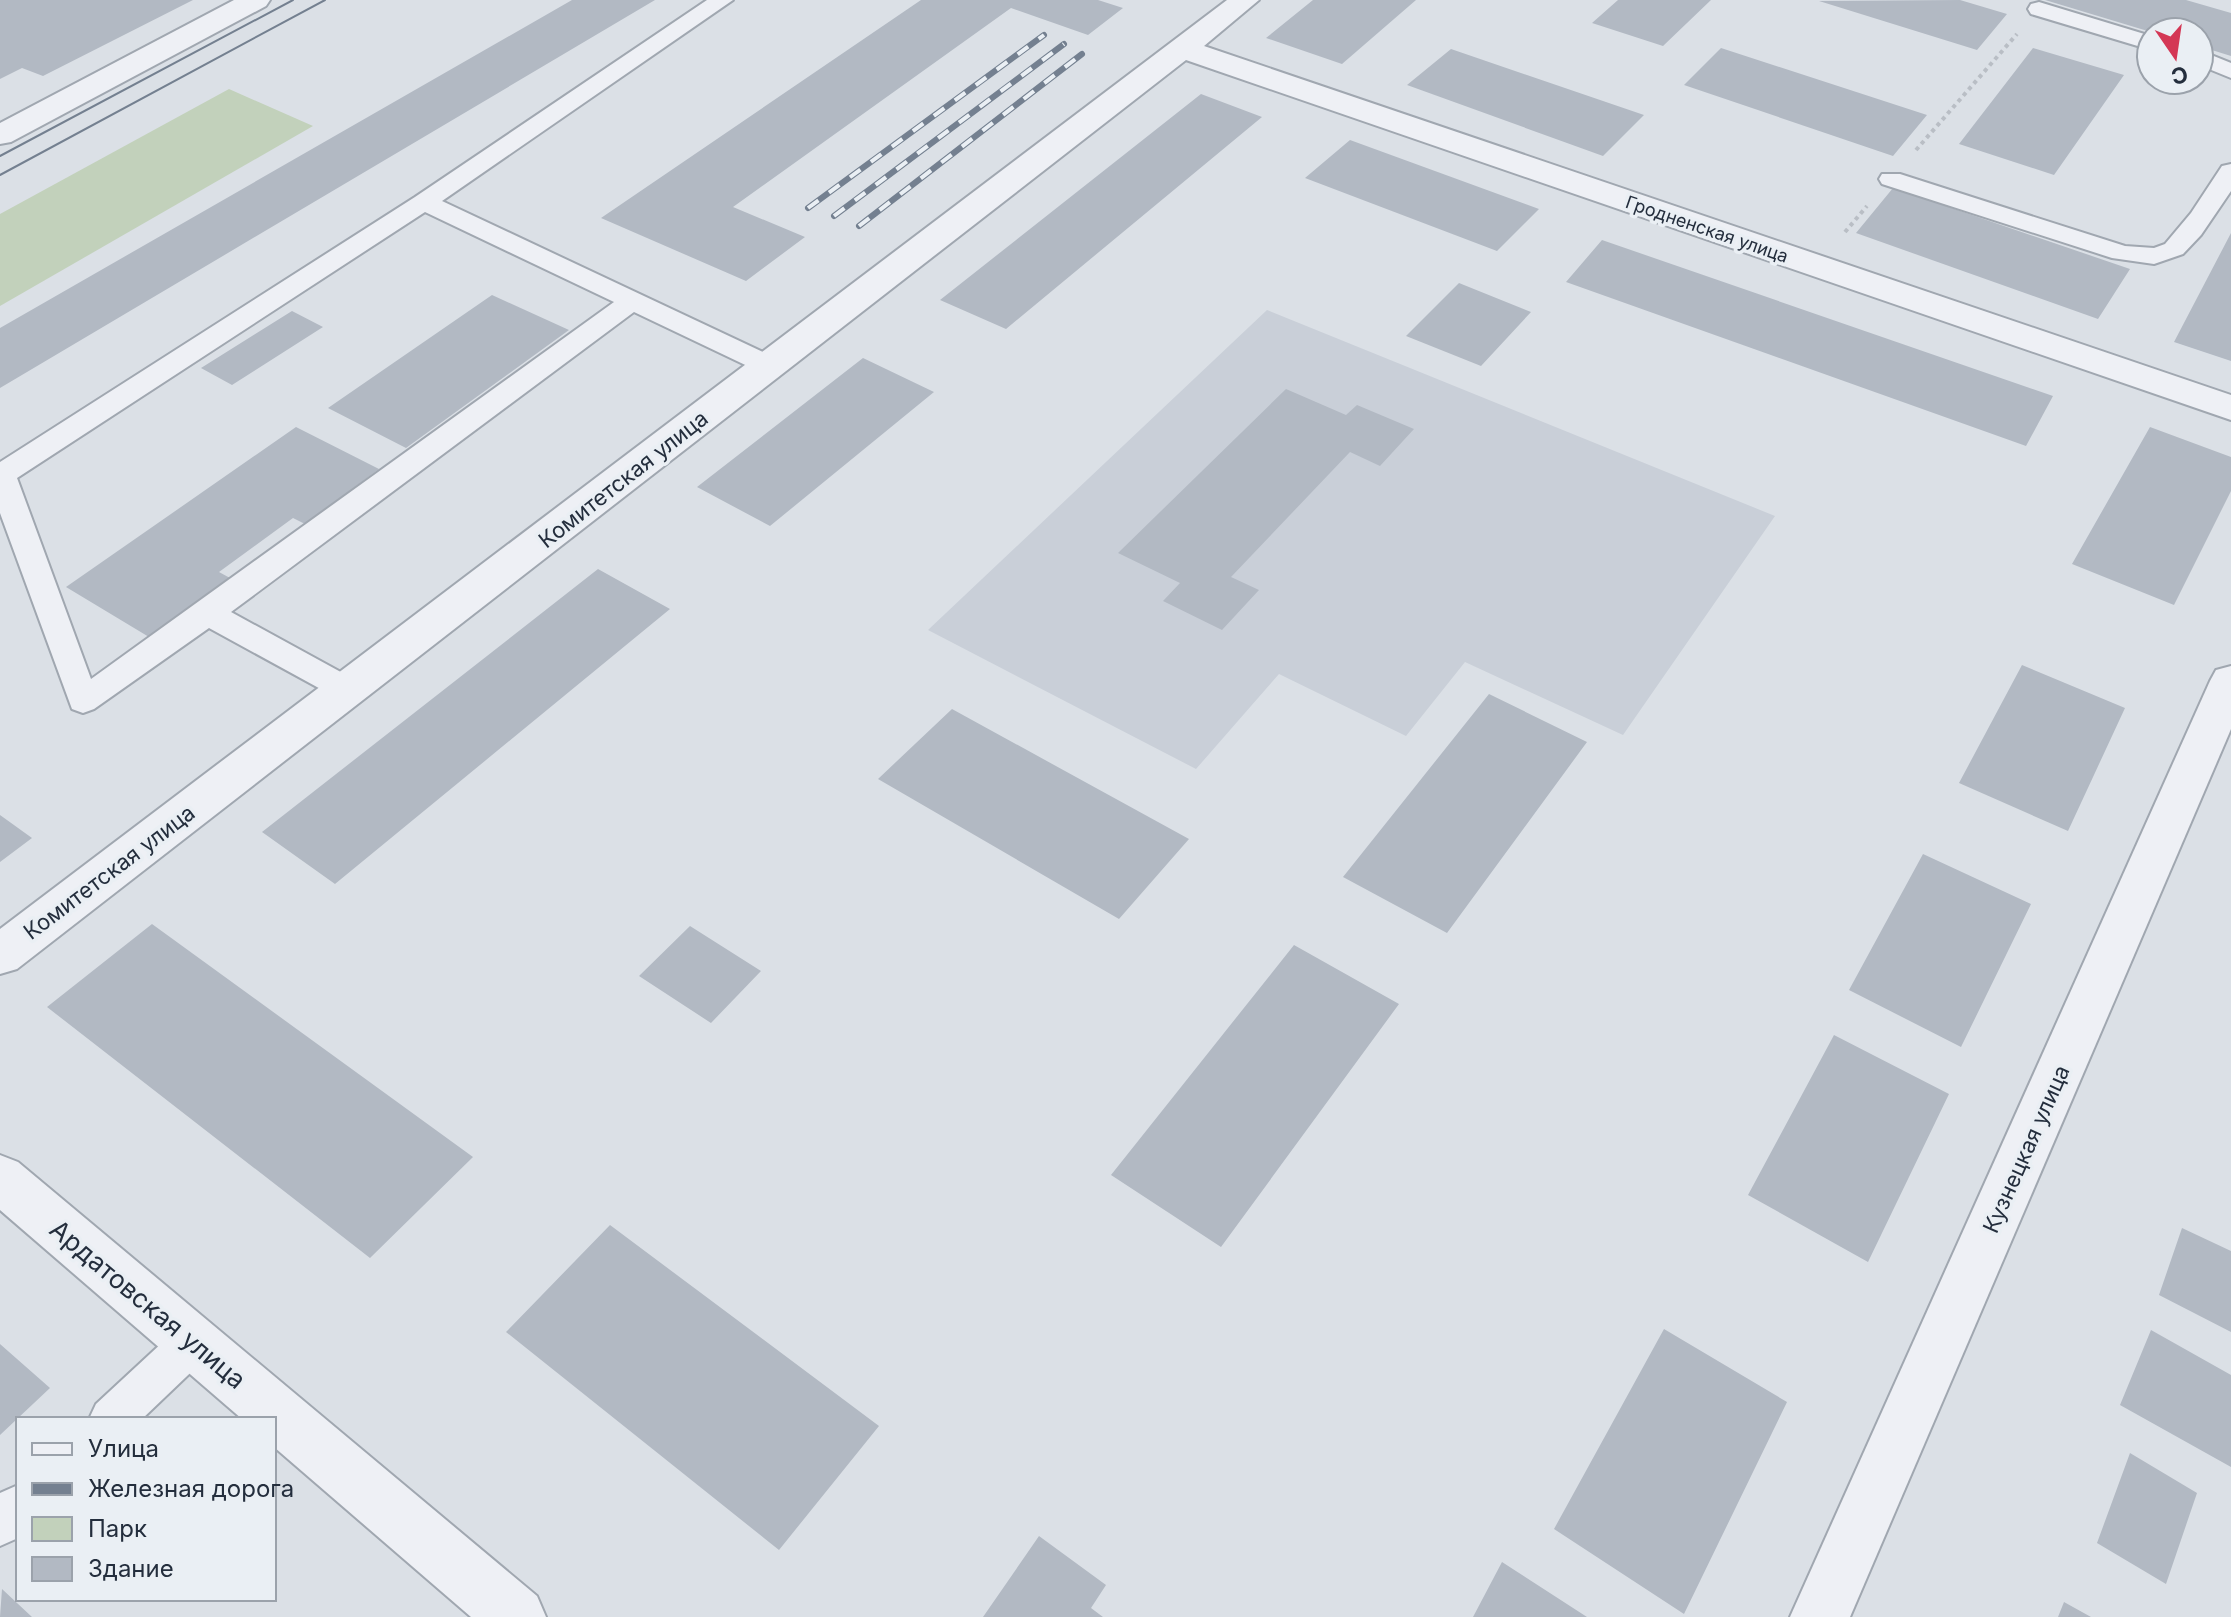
<svg xmlns="http://www.w3.org/2000/svg" width="2231" height="1617" viewBox="0 0 2231 1617" font-family="Inter,sans-serif">
  <style>
    .built { fill: #c9cfd8 }
    .green { fill: #c2d1bb }
    .building { fill: #b2b9c3 }
    .lines { fill: none; stroke-linecap: round; stroke-linejoin: round }
    .service-casing { stroke: #a0a7b0; stroke-width: 4 }
    .minor-casing { stroke: #a0a7b0; stroke-width: 4 }
    .tertiary-casing { stroke: #a0a7b0; stroke-width: 4 }
    .path { stroke: #b9bec5; stroke-width: 4; stroke-dasharray: 4 4; stroke-linecap: butt }
    .service { fill: #eef0f5; fill-rule: evenodd }
    .minor { fill: #eef0f5; fill-rule: evenodd }
    .tertiary { fill: #eef0f5; fill-rule: evenodd }
    .tram { stroke: #748090; stroke-width: 2 }
    .rail-casing { stroke: #748090; stroke-width: 6 }
    .rail { stroke: #eaeff4; stroke-width: 4; stroke-dasharray: 13; stroke-linecap: butt }
    .labels { text-anchor: middle; dominant-baseline: central; stroke-width: 7; stroke-linejoin: round; paint-order: stroke }
    .far-street-label { font-size: 18px; fill: #242e3d; stroke: #eaeff4 }
    .street-label { font-size: 22px; fill: #242e3d; stroke: #eaeff4 }
    .near-street-label { font-size: 26px; fill: #242e3d; stroke: #eaeff4 }
  </style>
  <rect width="100%" height="100%" fill="#dbe0e6"/>
  <path class="built" d="M1267 310 1775 516 1623 735 1465 662 1406 736 1279 674 1196 769 928 630Z"/>
  <path class="green" d="M229 89 313 126 0 306V214Z"/>
  <path class="building" d="M0 0H193L43 76 22 68 0 79Z
    M572 0H655L0 388V328Z
    M921 0H1098L1123 8 1088 35 1011 8 733 207 805 237 746 281 601 218Z
    M1313 0H1416L1342 64 1266 38Z
    M1618 0H1711L1663 46 1592 23Z
    M1960 0 2007 14 1977 50 1819 1Z
    M2045 0H2186L2231 13V56L2199 46V32H2151Z
    M1721 48 1927 115 1893 156 1684 85Z
    M2033 48 2124 75 2054 175 1959 144Z
    M1451 49 1644 115 1603 156 1407 85Z
    M1201 94 1262 117 1006 329 940 300Z
    M1350 140 1539 209 1497 251 1305 178Z
    M1893 188 2130 269 2098 319 1856 233Z
    M2231 233V361L2174 342Z
    M1602 240 2053 396 2026 446 1566 282Z
    M1459 283 1531 312 1481 366 1406 336Z
    M492 295 569 330 406 448 328 408Z
    M292 311 323 327 232 385 201 368Z
    M863 358 934 392 770 526 697 487Z
    M1286 389 1346 415 1357 405 1414 429 1380 466 1350 452 1231 577 1259 590 1222 630 1163 601 1180 583 1118 553Z
    M296 427 379 469 305 524 293 518 219 572 230 578 149 637 66 587Z
    M2150 427 2231 457V491L2174 605 2072 564Z
    M598 569 670 609 335 884 262 832Z
    M2022 665 2125 708 2068 831 1959 783Z
    M1489 694 1587 742 1447 933 1343 877Z
    M952 709 1189 839 1119 919 878 779Z
    M0 815 32 838 0 862Z
    M1923 854 2031 904 1961 1047 1849 990Z
    M152 924 473 1157 370 1258 47 1007Z
    M690 926 761 971 711 1023 639 976Z
    M1294 945 1399 1004 1221 1247 1111 1175Z
    M1834 1035 1949 1094 1868 1262 1748 1195Z
    M610 1225 879 1426 779 1550 506 1332Z
    M2182 1228 2231 1251V1332L2159 1295Z
    M1664 1329 1787 1402 1684 1614 1554 1529Z
    M2151 1330 2231 1375V1467L2120 1405Z
    M0 1344 50 1388 0 1435Z
    M2130 1453 2197 1493 2166 1584 2097 1543Z
    M1039 1536 1106 1585 1091 1608 1103 1617H983Z
    M1502 1562 1587 1617H1473Z
    M2 1589 32 1617H0Z
    M2064 1602 2091 1617H2058Z"/>
  <g class="lines">
    <defs>
      <path id="service" d="M707 0H733L442 201 780 360 784 366 780 372 770 375 760 372 634 312 231 612 359 682 364 690 359 698 348 702 337 698 209 628 94 709 83 713 72 709 0 513V462L415 197ZM425 212 614 302 91 679 17 478Z
        M2039 2 2151 36V50L2031 14 2028 9 2031 4Z
        M2199 50 2231 63V78L2199 65Z
        M2231 164V191L2201 235 2183 254 2154 264 2112 258 1882 184 1879 179 1882 174H1900L2125 246 2154 248 2165 244 2191 213 2222 166Z
        M193 1322 208 1328 214 1342 208 1356 142 1419H89L96 1404 178 1328Z
        M18 1485V1538L0 1546V1493Z"/>
      <path id="minor" d="M234 0H270L266 6 11 142 0 144V123Z
        M1227 0H1259L1204 46 2231 395V420L1186 60 17 969 0 974V929Z
        M0 1155 18 1162 537 1596 546 1617H471L274 1447V1419H242L0 1210Z"/>
      <path id="tertiary" d="M2231 666V729L1850 1617H1790L2210 681 2216 670Z"/>
    </defs>
    <use href="#service" class="service-casing"/>
    <use href="#minor" class="minor-casing"/>
    <use href="#tertiary" class="tertiary-casing"/>
    <path class="path" d="M1916 150 2017 34
      M1845 232 1867 206"/>
    <use href="#service" class="service"/>
    <use href="#minor" class="minor"/>
    <use href="#tertiary" class="tertiary"/>
    <path class="tram" d="M0 156 293 0
      M0 175 325 0"/>
    <defs>
      <path id="rail" d="M808 208 1044 35
        M834 216 1064 44
        M859 226 1082 54"/>
    </defs>
    <use href="#rail" class="rail-casing"/>
    <use href="#rail" class="rail"/>
  </g>
  <g class="labels">
    <g class="far-street-label">
      <text transform="translate(1707 229) rotate(19)">Гродненская улица</text>
    </g>
    <g class="street-label">
      <text transform="translate(623 479) rotate(-38)">Комитетская улица</text>
      <text transform="translate(109 872) rotate(-37)">Комитетская улица</text>
      <text transform="translate(2026 1149) rotate(-66)">Кузнецкая улица</text>
    </g>
    <g class="near-street-label">
      <text transform="translate(148 1304) rotate(40)">Ардатовская улица</text>
    </g>
  </g>
  <rect x="16" y="1417" width="260" height="184" fill="#eaeff4" stroke="#9ba2ab" stroke-width="2"/>
  <rect x="32" y="1443" width="40" height="12" fill="#eef0f5" stroke="#9ba2ab" stroke-width="2"/>
  <text x="88" y="1457" font-size="24" fill="#242e3d">Улица</text>
  <rect x="32" y="1483" width="40" height="12" fill="#748090" stroke="#9ba2ab" stroke-width="2"/>
  <text x="88" y="1497" font-size="24" fill="#242e3d">Железная дорога</text>
  <rect x="32" y="1517" width="40" height="24" fill="#c2d1bb" stroke="#9ba2ab" stroke-width="2"/>
  <text x="88" y="1537" font-size="24" fill="#242e3d">Парк</text>
  <rect x="32" y="1557" width="40" height="24" fill="#b2b9c3" stroke="#9ba2ab" stroke-width="2"/>
  <text x="88" y="1577" font-size="24" fill="#242e3d">Здание</text>
  <g transform="translate(2175 56) rotate(167)"><circle r="38" fill="#eaeff4" stroke="#9ba2ab" stroke-width="2"/>
  <path d="M0-6L14 30L0 20L-14 30Z" fill="#d43755"/>
  <text y="-12" font-size="22" font-weight="bold" text-anchor="middle" fill="#242e3d">С</text>
  </g>
</svg>
